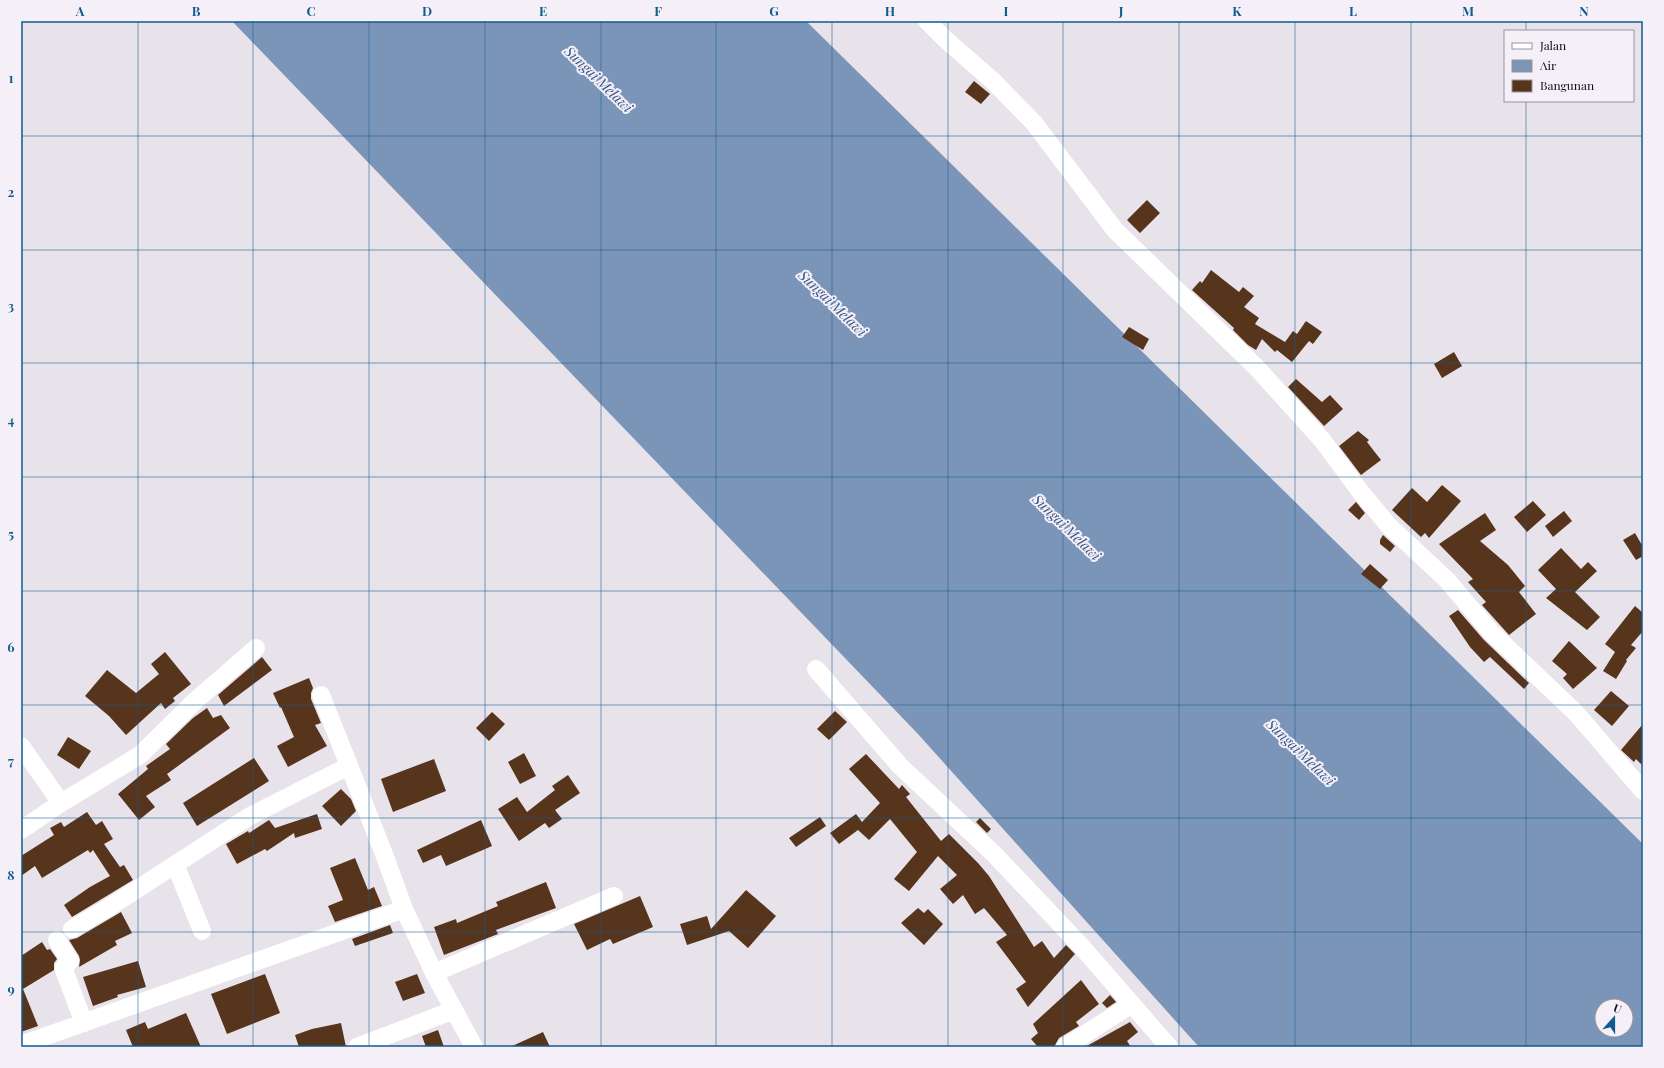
<svg xmlns="http://www.w3.org/2000/svg" width="1664" height="1068" viewBox="0 0 1664 1068" font-family="'Playfair Display',serif">
  <style>
    .water { fill: #7b95b9; fill-rule: evenodd }
    .building { fill: #57341c }
    .lines { fill: none; stroke-linecap: round; stroke-linejoin: round }
    .minor { stroke: #fff; stroke-width: 18 }
    .grid { fill: none; stroke: #105c8f; stroke-width: 1; stroke-opacity: 0.55 }
    .labels { text-anchor: middle; dominant-baseline: central; stroke-width: 4; stroke-linejoin: round; paint-order: stroke }
    .water-label { font-size: 14px; font-style: italic; fill: #325687; stroke: #f5eff8 }
    .neatline { fill: none; stroke: #105c8f; stroke-width: 1.5 }
    .grid-label { font-size: 13px; text-anchor: middle; font-weight: bold; fill: #105c8f }
  </style>
  <rect width="100%" height="100%" fill="#e8e2ea"/>
  <path class="water" d="M232 21H806L1643 844V1047H1199L918 734ZM1602 1006H1626V1030H1602Z"/>
  <path class="building" d="M974 81 990 94 981 104 965 92Z
    M1147 200 1160 213 1140 233 1127 220Z
    M1211 270 1239 292 1243 287 1254 296 1244 307 1259 318 1255 324 1285 342 1293 331 1297 334 1306 321 1322 332 1313 344 1309 341 1292 362 1277 350 1275 352 1262 339 1256 350 1248 345 1233 330 1234 328 1192 290 1200 281 1202 283Z
    M1129 327 1149 339 1143 350 1122 337Z
    M1454 352 1462 366 1442 378 1434 364Z
    M1296 379 1322 402 1330 395 1343 409 1324 426 1288 387Z
    M1358 431 1369 440 1367 442 1381 460 1361 475 1339 446Z
    M1442 485 1461 501 1429 538 1425 533 1421 537 1392 510 1412 488 1427 502Z
    M1533 501 1546 515 1527 532 1514 517Z
    M1356 502 1365 513 1359 520 1348 510Z
    M1564 511 1572 521 1553 537 1545 526Z
    M1485 513 1496 530 1480 541 1508 565 1525 586 1519 592 1536 614 1509 635 1482 605 1486 602 1468 582 1473 579 1439 544Z
    M1635 533 1643 547V556L1636 560 1623 540Z
    M1383 535 1395 546 1390 552 1380 544V540Z
    M1561 548 1581 569 1588 562 1597 571 1575 592 1600 617 1587 630 1546 598 1556 589 1538 570Z
    M1370 564 1388 580 1380 589 1361 574Z
    M1635 606 1643 613V631L1631 645 1636 648 1626 660 1627 661 1616 679 1603 671 1615 652 1605 644Z
    M1458 610 1484 640 1529 683 1524 689 1490 657 1484 662 1470 647 1449 616Z
    M1569 641 1597 668 1573 689 1563 678 1567 674 1552 661Z
    M165 652 191 684 173 698 175 701 165 709 161 703 126 735 109 716 85 696 107 670 136 693 159 674 151 664Z
    M262 657 272 670 224 706 218 695Z
    M309 678 313 688 311 693V699L321 723 315 725 327 746 288 767 277 746 294 737 281 707 280 708 273 693Z
    M1611 691 1629 706 1612 726 1594 710Z
    M207 708 213 718 221 715 230 728 167 774 171 780 146 796 155 807 139 820 118 794 148 769 146 766 170 749 166 744 193 718Z
    M835 711 847 722 829 740 817 729Z
    M492 712 505 724 489 741 476 728Z
    M1643 724V766L1636 759 1634 762 1621 750Z
    M68 737 91 751 79 769 57 755Z
    M524 753 536 776 520 784 508 762Z
    M866 754 899 789 902 785 910 794 906 797 941 841 949 834 978 863 989 876 1034 947 1042 941 1054 958 1066 945 1075 954 1028 1007 1016 989 1026 982 996 942 1007 935 984 908 975 914 963 895 953 904 940 889 957 875 938 856 909 891 894 879 917 852 890 819 869 840 858 830 839 844 830 833 856 814 862 822 880 803 849 769Z
    M254 758 269 781 197 826 183 803Z
    M434 759 446 791 393 812 381 779Z
    M568 775 580 793 555 810 562 819 549 828 545 823 519 841 498 809 517 797 527 812 555 790 552 786Z
    M341 789 351 799 356 811 341 826 322 806Z
    M87 812 96 825 102 821 113 839 104 844 120 867 124 865 133 880 72 917 64 905 90 887 110 876 93 850 90 853 88 850 42 878 35 866 21 876V856L54 835 50 828 61 822 64 827Z
    M317 814 322 829 295 838 294 833 267 851 265 849 237 864 226 844 248 831 249 833 269 820 275 828Z
    M820 817 826 826 796 847 789 838Z
    M980 818 991 829 987 833 976 822Z
    M481 820 492 846 446 866 441 855 423 863 417 850Z
    M355 858 368 890 374 887 382 906 335 922 328 906 343 900 330 868Z
    M546 882 556 908 496 930 498 934 444 955 434 927 456 919 457 923 498 906 496 902Z
    M746 890 776 916 748 948 729 931 687 945 680 924 707 916 711 929Z
    M640 896 653 927 613 944 610 939 587 950 574 924Z
    M918 908 924 913 928 909 943 924 924 945 901 923Z
    M121 912 132 933 115 941 117 945 79 967 80 960 79 956 69 940 77 938Z
    M390 925 393 933 355 946 352 939Z
    M42 942 47 950 50 949 57 959 54 963V970L23 989 38 1026 21 1032V956Z
    M138 961 146 987 117 995 118 997 93 1006 83 977Z
    M265 974 280 1013 227 1034 211 994Z
    M417 974 425 993 403 1001 395 982Z
    M1081 980 1099 1004 1076 1022 1079 1026 1059 1038 1054 1047H1038L1031 1039 1038 1033 1033 1024Z
    M1110 995 1116 1002 1107 1008 1102 1003Z
    M186 1013 201 1047H133L126 1030 145 1022 148 1029Z
    M1130 1022 1138 1032 1127 1041 1131 1047H1085Z
    M341 1023 346 1047H299L295 1035 312 1029Z
    M438 1030 444 1047H426L422 1036Z
    M543 1032 550 1047H510Z"/>
  <g class="lines">
    <path class="minor" d="M927 21 946 40 992 80 1034 123 1115 230 1256 367 1323 441 1359 490 1389 526 1447 580 1491 632 1576 713 1643 791
      M816 669 900 766 995 855 1082 947 1169 1047
      M321 695 384 854 404 909 434 973 474 1047
      M21 746 61 803
      M21 830 61 803 140 755 195 701 256 648
      M175 864 202 931
      M72 929 111 906 250 816 349 766
      M57 940 70 961 64 967V970L84 1023
      M434 973 614 896
      M21 1045 404 909
      M357 1047 454 1010
      M1065 1047 1132 1004"/>
  </g>
  <path class="grid" d="M138 21V1047M253 21V1047M369 21V1047M485 21V1047M601 21V1047M716 21V1047M832 21V1047M948 21V1047M1063 21V1047M1179 21V1047M1295 21V1047M1411 21V1047M1526 21V31M1526 101V1047M21 136H1643M21 250H1643M21 363H1643M21 477H1643M21 591H1643M21 705H1643M21 818H1643M21 932H1643"/>
  <g class="labels">
    <g class="water-label">
      <text transform="translate(599 79) rotate(44)">Sungai Melawi</text>
      <text transform="translate(833 303) rotate(44)">Sungai Melawi</text>
      <text transform="translate(1067 527) rotate(44)">Sungai Melawi</text>
      <text transform="translate(1301 752) rotate(44)">Sungai Melawi</text>
    </g>
  </g>
  <rect width="1664" height="1068" fill="none" stroke="#f5eff8" stroke-width="44"/>
  <rect x="1504" y="30" width="130" height="72" fill="#f5eff8" stroke="#99959b"/>
  <rect x="1512" y="43" width="20" height="6" fill="#ffffff" stroke="#99959b"/>
  <text x="1540" y="50" font-size="12" fill="#0f0d10">Jalan</text>
  <rect x="1512" y="60" width="20" height="12" fill="#7b95b9" stroke="#99959b"/>
  <text x="1540" y="70" font-size="12" fill="#0f0d10">Air</text>
  <rect x="1512" y="80" width="20" height="12" fill="#57341c" stroke="#99959b"/>
  <text x="1540" y="90" font-size="12" fill="#0f0d10">Bangunan</text>
  <g transform="translate(1614 1018) rotate(21)"><circle r="19" fill="#f5eff8" stroke="#99959b"/>
  <path d="M0-3L7 15L0 10L-7 15Z" fill="#105c8f"/>
  <text y="-6" font-size="11" font-weight="bold" text-anchor="middle" fill="#0f0d10">U</text>
  </g>
  <rect x="22" y="22" width="1620" height="1024" class="neatline"/>
  <g class="grid-label">
    <text x="80" y="16">A</text>
    <text x="196" y="16">B</text>
    <text x="311" y="16">C</text>
    <text x="427" y="16">D</text>
    <text x="543" y="16">E</text>
    <text x="658" y="16">F</text>
    <text x="774" y="16">G</text>
    <text x="890" y="16">H</text>
    <text x="1006" y="16">I</text>
    <text x="1121" y="16">J</text>
    <text x="1237" y="16">K</text>
    <text x="1353" y="16">L</text>
    <text x="1468" y="16">M</text>
    <text x="1584" y="16">N</text>
    <text x="11" y="83">1</text>
    <text x="11" y="197">2</text>
    <text x="11" y="311">3</text>
    <text x="11" y="425">4</text>
    <text x="11" y="539">5</text>
    <text x="11" y="652">6</text>
    <text x="11" y="766">7</text>
    <text x="11" y="880">8</text>
    <text x="11" y="994">9</text>
  </g>
</svg>
